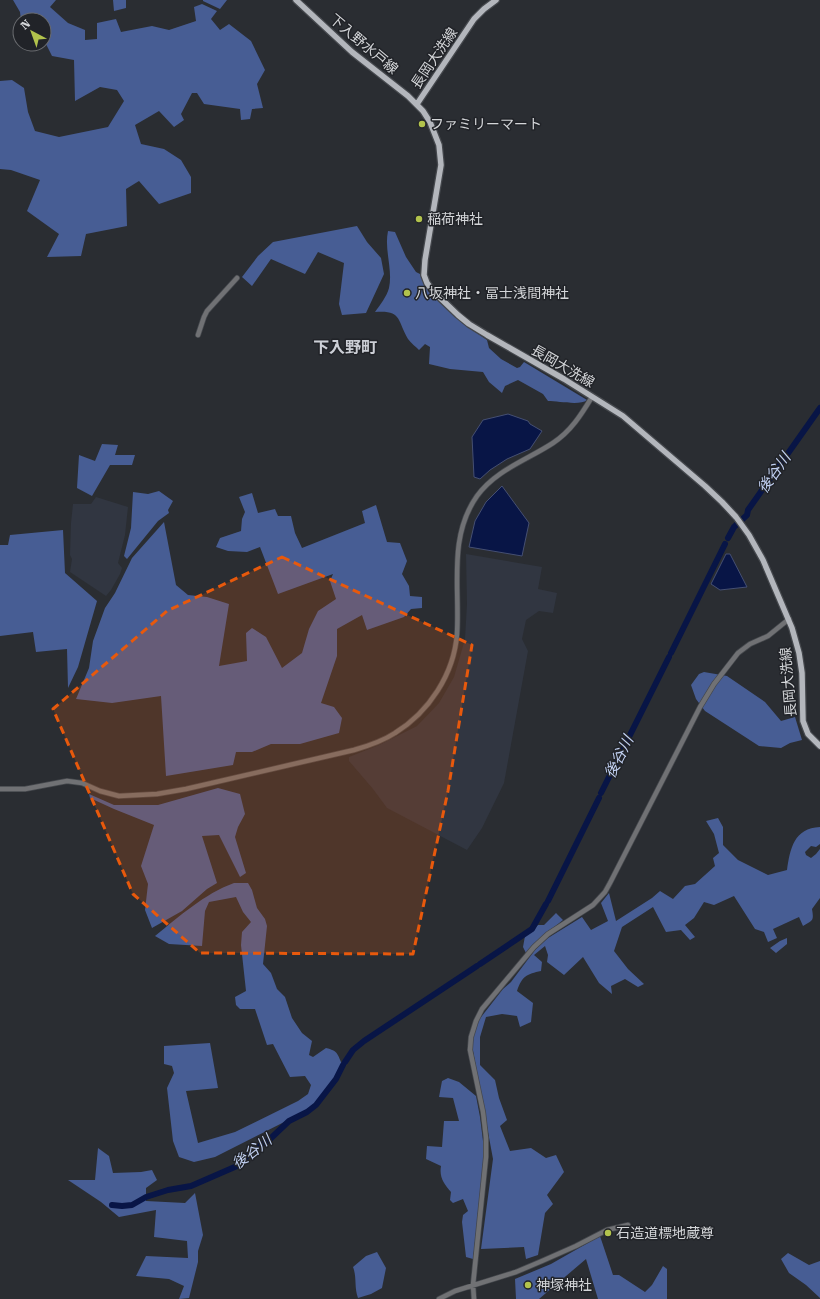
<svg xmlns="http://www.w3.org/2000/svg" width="820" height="1299" viewBox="0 0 820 1299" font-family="'Roboto Serif','Noto Sans JP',serif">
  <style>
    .built { fill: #313641 }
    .forest { fill: #475d94 }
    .water { fill: #081546; stroke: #454f72 }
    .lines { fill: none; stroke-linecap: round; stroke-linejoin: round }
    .river { stroke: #081546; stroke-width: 6 }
    .minor-casing { stroke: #45484d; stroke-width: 6 }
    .major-casing { stroke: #45484d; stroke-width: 8 }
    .minor { stroke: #707174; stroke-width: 4.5 }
    .major { stroke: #b3b6bc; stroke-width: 5.5 }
    .marked { fill: #e8590c; fill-opacity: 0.2; stroke: #e8590c; stroke-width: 3; stroke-dasharray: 8 5; stroke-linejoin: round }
    .poi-dot { fill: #b2c34c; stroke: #212328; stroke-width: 1.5 }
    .labels { text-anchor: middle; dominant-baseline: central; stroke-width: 3; stroke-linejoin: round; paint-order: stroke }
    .street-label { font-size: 14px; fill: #d4d6d9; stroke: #212328 }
    .poi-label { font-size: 14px; fill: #d4d6d9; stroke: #212328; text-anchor: start }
    .water-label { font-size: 15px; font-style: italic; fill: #c1d0f1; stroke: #212328 }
    .quarter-label { font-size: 16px; font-weight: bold; fill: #cccfd6; stroke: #212328 }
  </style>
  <rect width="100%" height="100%" fill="#2a2d32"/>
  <path class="built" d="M96 497 128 507 125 535 118 563 122 568 120 574 111 590 106 596 70 572 72 559 70 555 71 523 73 504H91Z
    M466 554 542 567 538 589 557 593 553 613 539 611 526 620 522 639 528 651 504 783 482 828 467 850 387 808 373 789 349 761V757L379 745 417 726 439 703 454 677 465 639 467 604Z"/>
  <path class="forest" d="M13 0H56L50 7 68 23 85 30V40L97 39V23L116 19 121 32 152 26 169 30 196 21 194 7 202 4 217 11 211 19 220 30 229 24 251 41 265 70 257 84 263 108 252 109 250 119 241 120 240 109 204 104 197 93H192L181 114 184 120 174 127 159 111 135 125 141 144 164 149 181 160 191 177V193L159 204 139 181 126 189 127 226 86 234 81 256 47 257 59 234 27 211 40 180 11 170 0 169V81L12 80 24 88 28 112 35 131 59 137 108 127 124 101 117 90 100 87 75 101 74 60 52 56 44 40V20H21L20 12Z
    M113 0H126V8L114 11Z
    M203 0H227L220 9 203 1Z
    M357 226 367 242 381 258 384 274 366 313 342 315 339 304 344 263 318 252 305 274 271 259 252 286 242 277 258 256 273 242Z
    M388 231 395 232 406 257 416 272 422 275 424 284 434 297 462 323 487 340 489 348 501 359 517 368 520 367 524 362 587 400C580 406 558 401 548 401L543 394 518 380 505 386 502 393 489 382 483 372 450 369 429 364 430 347 425 344 419 350C416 347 411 343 408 339 397 320 402 310 375 312 380 305 387 296 389 288 393 269 384 250 388 231Z
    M102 444 118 445 115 455H135L132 465H110L92 496 77 488 79 455 95 461Z
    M159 491 173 501 168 510 169 513 158 521 127 559 124 556 131 528 133 492 148 494Z
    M252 493 258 513 275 509 278 516H291L295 533 302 548 365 523 362 511 376 505 387 542 400 543 407 561 402 574 409 586 410 596 422 597V608L411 609 404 617 367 630 362 615 337 629V656L321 703 334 707 342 718 339 733 300 744H271L252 752H236L233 765 166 776 161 696 112 703 76 699 89 668 93 641 105 608 115 593 132 558 164 522 176 585 188 595 207 597 229 604 219 666 247 661 246 633 252 628 266 637 282 668 302 653 309 629 318 611 336 599 330 581 333 574 278 594 260 547 247 552 228 551 216 547 220 538 241 531 242 519 245 512 239 497Z
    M63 530 65 573 97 601 78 667 68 688 67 649 36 652 33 632 0 636V545H8L10 535Z
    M704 672 727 676 765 702 781 721 795 717 802 740 790 743 781 748 759 746 705 711 696 699 691 685 699 674Z
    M218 788 240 794 245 814 238 827 235 837 246 873 240 877 219 835 202 836 217 883 207 889 182 911 152 928 145 910 148 884 141 866 154 825 114 809 90 798 89 794 114 805H158Z
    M718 818 723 827V845L738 860 768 875 787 870C790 849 794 828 820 827V844L816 847 811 846 805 852 806 855 811 858 816 854 820 849V898L812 909C814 921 813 920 803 926L799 917 773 929 777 938 768 942 764 932 755 929 734 896 714 905 704 902 694 918 685 925 695 937 690 940 681 930 666 932 653 907 622 927 614 951 628 969 644 984 638 987 625 979 611 986 612 994 599 983 583 957 564 975 547 962 548 955 545 946 534 955 542 962 541 971C527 974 522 976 517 991L533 1003 531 1022 520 1027 517 1016 502 1014 486 1017 480 1037V1065L495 1080 499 1098 507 1120 500 1126 510 1151 531 1148 546 1158 556 1155 564 1172 547 1195 553 1204 545 1213 538 1255 526 1259 524 1247 481 1249 493 1159 473 1051V1035L478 1021 503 989 511 982 535 950 548 938 582 917 591 930 608 921 601 903 609 893 616 921 652 898 660 891 673 899 685 886 695 884 715 866 713 858 719 853 714 834 706 821Z
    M234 883H248L252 890 257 908 265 919 267 926 263 964 271 973 277 989 285 997 292 1018 302 1033 312 1041 309 1055 313 1057 326 1048C338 1051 337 1053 342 1064 337 1079 323 1098 310 1109L215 1157 194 1162 179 1157 173 1141 167 1088 174 1073 172 1066 164 1064V1046L210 1043 218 1088 186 1091 198 1143 235 1132 298 1101 308 1094 311 1085 305 1076 290 1077 273 1044 267 1045 255 1009H240L236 1005 235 997 246 991 241 945 242 932 251 922 243 912 236 897 209 902 205 911 202 946 169 944 155 936C180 916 204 894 234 883Z
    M556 913 563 920 537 941 526 953 523 947 525 936 538 925H544Z
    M787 938V944L776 953 770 948 780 941Z
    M448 1078 459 1082 476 1096 480 1117 483 1141 484 1164 473 1259 466 1257 462 1222 463 1215 468 1211 463 1199 453 1203 450 1200 451 1192C444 1184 439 1177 441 1166L426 1159 427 1146 442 1147 444 1121H459L453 1098 439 1097 442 1081Z
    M98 1148 109 1156 113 1173 141 1172 152 1170 157 1180 146 1188V1201L185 1203 195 1193 203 1235 198 1251V1262L189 1298 179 1299 184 1286 169 1279 136 1276 146 1256 188 1258 187 1241 154 1237 156 1210 119 1217 101 1202 68 1180H95Z
    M600 1236 613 1275H619L645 1292 652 1285 663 1266 667 1269V1299H598L586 1259 539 1299H516L515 1279 551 1264Z
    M377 1252 386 1268 382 1288 371 1294 358 1298C354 1287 357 1277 353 1267L366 1256Z
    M788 1253 809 1265 820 1261V1298L806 1285 789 1273 781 1259Z"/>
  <path class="water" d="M508 414 528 421 530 424 542 431 530 449 507 459 490 470 480 479 474 477 472 437 483 420Z
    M502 486 529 523 522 556 469 547 475 521 486 502Z
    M726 554H730L747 587 720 590 711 584Z"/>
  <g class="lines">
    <path class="river" d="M728 538 734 527 747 515 748 510 820 408
      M671 653 725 544
      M601 793 669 657
      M548 901 599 798
      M480 964 532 929 546 904
      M345 1062 353 1050 364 1041 477 966
      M112 1205 122 1206 132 1205 146 1197 168 1190 191 1186 237 1166 255 1148 269 1140 289 1121 307 1112 316 1105 336 1079 343 1065"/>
    <defs>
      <path id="minor" d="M198 335 204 317 207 311 237 278
        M0 789H25L67 781 82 783 100 791 119 796 157 794 186 789 354 750C368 746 383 741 395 733 429 712 454 674 457 634 460 587 448 537 477 496 496 470 527 460 553 443 571 431 581 415 592 397
        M439 1299 455 1291 516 1272 542 1261 576 1246 607 1230 628 1225
        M474 1299 473 1285 486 1157V1138L483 1112 470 1050 471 1037 476 1021 482 1009 534 947 548 934 593 905 605 892 610 883 700 707 714 684 738 653 750 644 768 636 789 619"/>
      <path id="major" d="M296 0 352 52 408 96 423 111 430 122 439 145 441 165 425 260 424 275 427 283 433 291 458 315 469 324 487 335 564 379 623 416 705 486 722 502 736 517 749 535 763 560 792 628 799 653 802 673 803 721 808 734 820 746
        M417 104 474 19 484 9 496 0"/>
    </defs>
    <use href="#minor" class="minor-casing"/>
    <use href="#major" class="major-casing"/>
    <use href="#minor" class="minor"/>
    <use href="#major" class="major"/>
  </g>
  <path class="marked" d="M282 557 472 645 448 791 413 954 200 953 133 894 53 709 167 611Z"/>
  <g class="poi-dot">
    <circle cx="422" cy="124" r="4"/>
    <circle cx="419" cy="219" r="4"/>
    <circle cx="407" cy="293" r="4"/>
    <circle cx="608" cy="1233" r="4"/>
    <circle cx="528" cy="1285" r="4"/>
  </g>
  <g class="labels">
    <g class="street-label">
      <text transform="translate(364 44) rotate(40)">下入野水戸線</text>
      <text transform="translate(434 58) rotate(-56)">長岡大洗線</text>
      <text transform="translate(563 366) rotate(30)">長岡大洗線</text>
      <text transform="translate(788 682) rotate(-95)">長岡大洗線</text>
    </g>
    <g class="poi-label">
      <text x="430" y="124">ファミリーマート</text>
      <text x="427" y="219">稲荷神社</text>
      <text x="415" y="293">八坂神社・冨士浅間神社</text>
      <text x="616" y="1233">石造道標地蔵尊</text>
      <text x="536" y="1285">神塚神社</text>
    </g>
    <g class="water-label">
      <text transform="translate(774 473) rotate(-55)">後谷川</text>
      <text transform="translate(619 757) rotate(-63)">後谷川</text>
      <text transform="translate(252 1152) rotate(-38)">後谷川</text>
    </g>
    <g class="quarter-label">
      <text x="345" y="347">下入野町</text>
    </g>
  </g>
  <g transform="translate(32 32) rotate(319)"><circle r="19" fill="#212328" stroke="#696b6f"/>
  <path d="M0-3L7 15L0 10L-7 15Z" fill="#b2c34c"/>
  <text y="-6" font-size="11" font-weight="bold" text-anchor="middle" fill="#d4d6d9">N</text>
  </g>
</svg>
